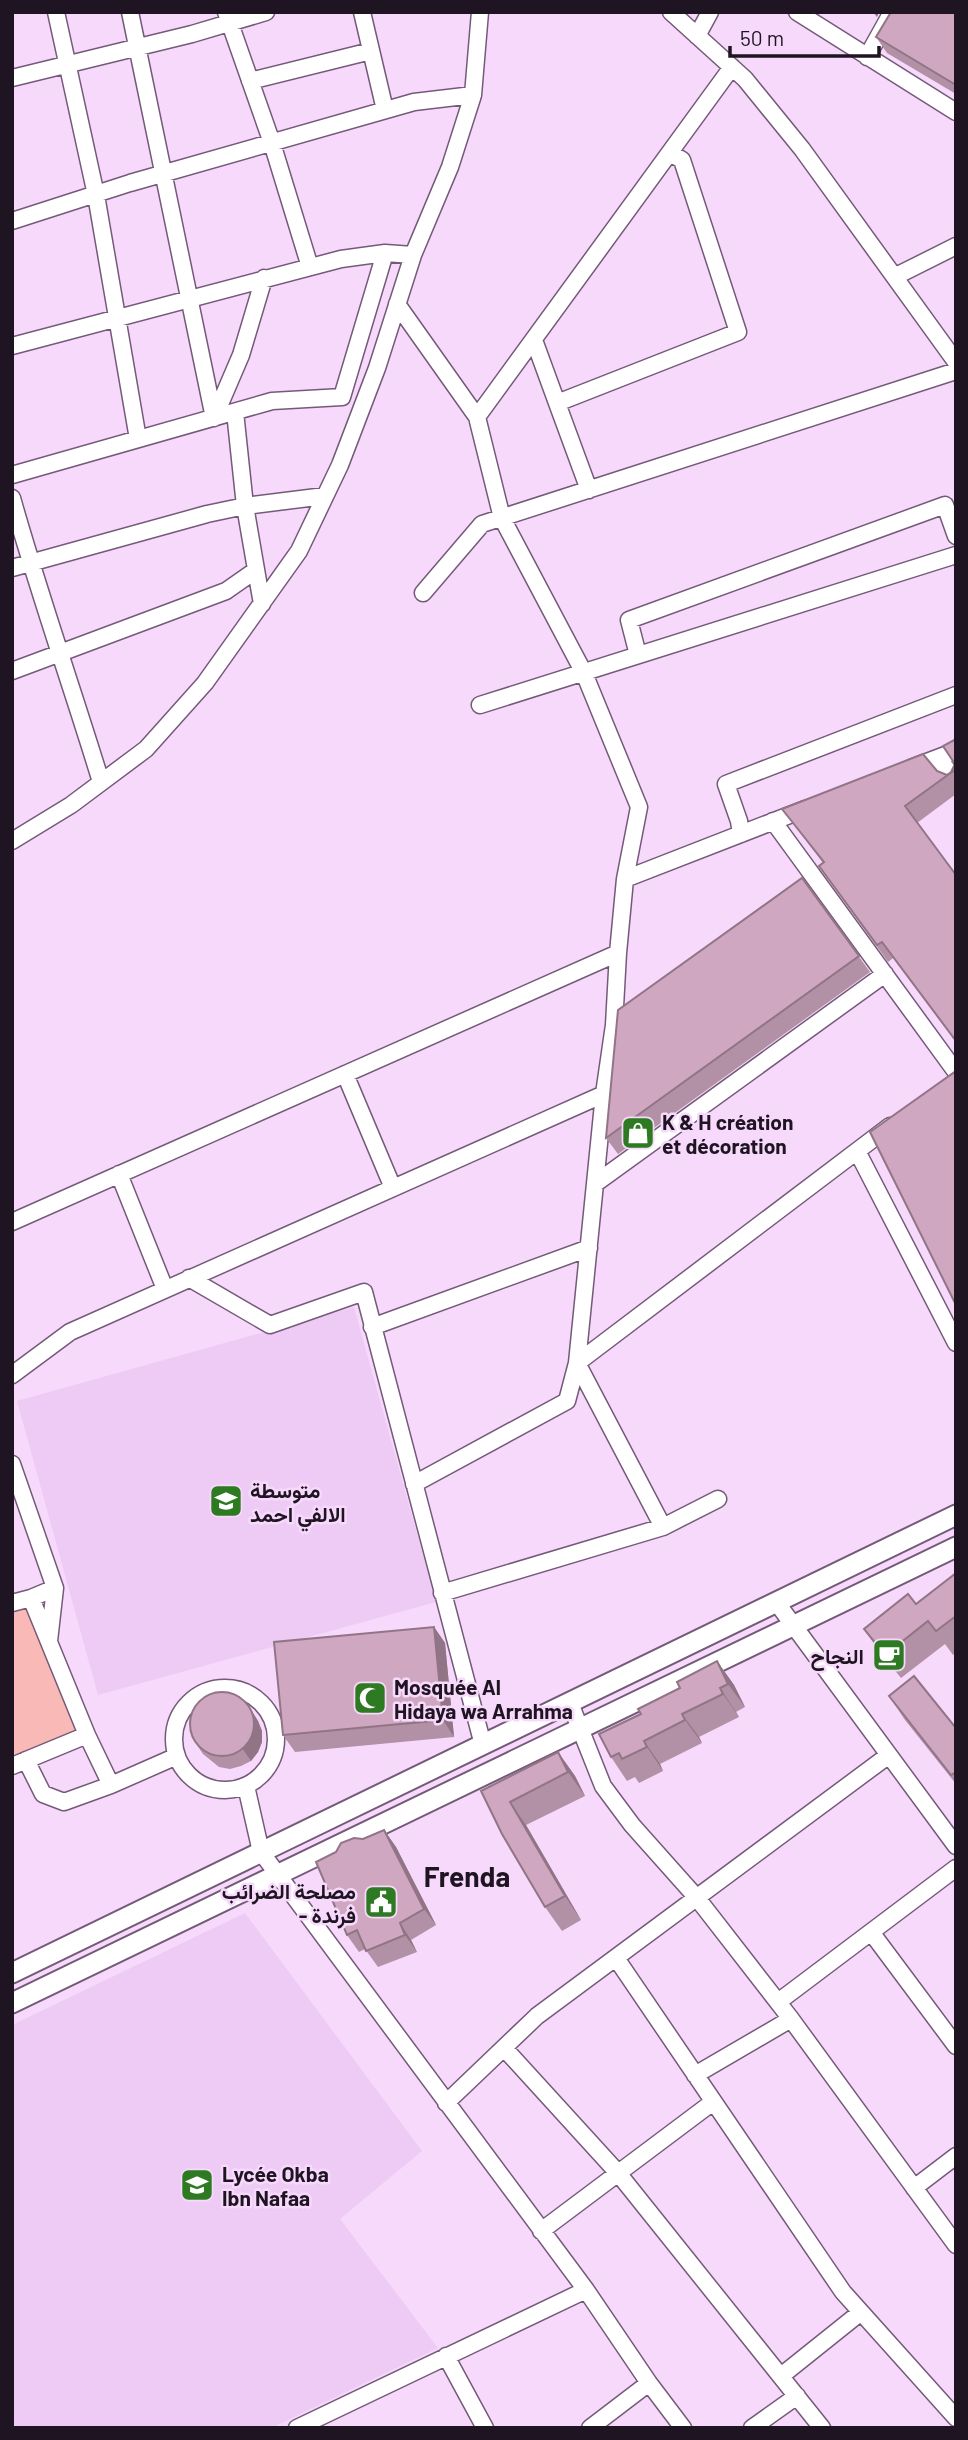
<svg xmlns="http://www.w3.org/2000/svg" width="968" height="2440" viewBox="0 0 968 2440" font-family="Barlow,Vazirmatn,sans-serif">
  <style>
    .built { fill: #eecbf4 }
    .green { fill: #f9b9b6 }
    .lines { fill: none; stroke-linecap: round; stroke-linejoin: round }
    .minor-casing { stroke: #745a78; stroke-width: 19 }
    .tertiary-casing { stroke: #745a78; stroke-width: 23 }
    .minor { stroke: #fff; stroke-width: 16 }
    .tertiary { stroke: #fff; stroke-width: 19 }
    .wall { fill: #b290a5 }
    .shaded-wall { fill: #917586 }
    .building { fill: #cfa7c0; stroke: #917586; stroke-width: 2 }
    .labels { text-anchor: middle; dominant-baseline: central; stroke-width: 5; stroke-linejoin: round; paint-order: stroke }
    .poi-label { font-size: 21px; font-weight: bold; fill: #1f1421; stroke: #f7d9fc; text-anchor: start }
    .district-label { font-size: 28px; font-weight: bold; fill: #1f1421; stroke: #f7d9fc }
  </style>
  <rect width="100%" height="100%" fill="#f7d9fc"/>
  <path class="built" d="M354 1307 436 1602 98 1695 17 1401Z
    M245 1913 422 2151 340 2219 438 2348 271 2428H12V2025Z"/>
  <path class="green" d="M29 1606 80 1728 15 1755 12 1747V1613Z"/>
  <g class="lines">
    <defs>
      <path id="minor" d="M56 12 96 195 138 439
        M130 12 214 418
        M226 12 272 143 310 267
        M362 12 385 110
        M671 12 745 79 802 149 956 362
        M797 12 956 112
        M697 36 710 12
        M867 57 892 12
        M12 78 192 34 266 12
        M250 81 371 51
        M12 221 130 183 414 102 473 95
        M896 276 956 246
        M397 304 477 417 502 518 584 673 639 807 625 879 618 953 614 1025 604 1094 577 1363 663 1527
        M534 340 557 403
        M12 346 341 259 385 253 413 255
        M235 412 245 506 262 604
        M477 417 732 67
        M214 418 241 355 264 278
        M12 475 272 401 342 397 385 253
        M589 490 557 403 738 332 682 160 670 153
        M12 498C39 594 72 687 101 782
        M12 568 207 514 245 506 325 496
        M423 593 482 524 956 371
        M638 655 629 620 945 505 956 536
        M12 671 226 591 256 570
        M480 705 956 555
        M938 758 956 781
        M911 768 956 751
        M773 821 956 1072
        M741 834 739 821 726 784 956 695
        M12 841 71 805 146 749 205 683 299 551 340 465 377 368 413 255 450 167 473 95 480 12
        M625 879 805 809
        M345 1074 393 1188
        M857 1151 956 1343
        M119 1174 165 1289
        M596 1183 885 974
        M12 1222 618 953
        M189 1278 270 1325 364 1292 483 1745
        M372 1327 589 1248
        M12 1375 70 1332 604 1094
        M12 1464 55 1588 49 1641
        M414 1484 567 1401 577 1363 890 1126
        M55 1588 31 1598 87 1735
        M442 1593 663 1527 718 1499
        M12 1603 31 1598
        M777 1603 956 1846
        M174 1739a51 51 0 1 1 102 0a51 51 0 1 1-102 0Z
        M570 1703 603 1786 632 1825 697 1898 791 2019 956 2245
        M26 1760 43 1794 64 1802 111 1785
        M12 1766 87 1735 111 1785 177 1756
        M246 1786 261 1852 586 2290 649 2383 683 2428
        M871 1932 956 2046
        M616 1958 843 2292 956 2418
        M778 2002 956 1868
        M504 2048 618 2173 822 2428
        M695 2075 791 2019
        M446 2103 537 2016 889 1755
        M914 2188 956 2156
        M541 2231 713 2102
        M446 2356 485 2428
        M781 2376 861 2312
        M297 2428 586 2290
        M590 2428 649 2383
        M752 2428 797 2396"/>
      <path id="tertiary" d="M12 1973 956 1515
        M12 2003 956 1547"/>
    </defs>
    <use href="#minor" class="minor-casing"/>
    <use href="#tertiary" class="tertiary-casing"/>
    <use href="#minor" class="minor"/>
    <use href="#tertiary" class="tertiary"/>
  </g>
  <path class="wall" d="M956 12V94L887 53 876 37Z
    M956 739V794L917 823 956 875V1042L893 958 888 962 819 866 823 863 782 809 937 771 947 775 951 772 955 764Z
    M802 878 870 972 618 1154 606 1138Z
    M956 1573V1652L953 1655 945 1644 901 1678 880 1652 864 1629 916 1604Z
    M434 1627 445 1643 454 1737 295 1752 283 1735Z
    M717 1661 734 1685 745 1707 736 1712 739 1717 699 1737 702 1743 660 1764 663 1771 639 1783 635 1777 627 1781 611 1757 641 1714Z
    M889 1696 956 1728V1784L905 1720Z
    M250 1708 258 1721 262 1731V1742L258 1752 251 1761 241 1766 230 1769 219 1767 203 1754 195 1742Z
    M558 1752 575 1776 585 1796 526 1825 581 1920 562 1931 545 1907 481 1791Z
    M384 1830 396 1847 436 1925 411 1940 417 1952 378 1967 365 1949 359 1952 347 1935 363 1839Z"/>
  <path class="shaded-wall" d="M873 12H879L877 17Z
    M434 1627 445 1643 454 1737 443 1720Z
    M717 1661 734 1685 745 1707 728 1684Z
    M720 1688 736 1712 739 1717 723 1694Z
    M250 1708 258 1721 262 1731V1742L258 1752 251 1761 242 1748Z
    M682 1714 699 1737 702 1743 685 1720Z
    M644 1741 660 1764 663 1771 647 1747Z
    M558 1752 575 1776 585 1796 568 1772Z
    M510 1802 526 1825 581 1920 565 1896Z
    M384 1830 396 1847 436 1925 424 1909Z
    M400 1923 411 1940 417 1952 405 1935Z"/>
  <path class="building" d="M891 12H956V85L876 37Z
    M956 739V769L905 806 956 875V1041L882 942 877 945 819 866 824 862 782 809 923 754 937 771 947 775 951 772 955 764 943 746Z
    M802 878 859 956 606 1138 618 1010Z
    M956 1071V1305L870 1132Z
    M956 1573V1616L936 1631 928 1621 885 1655 864 1629 908 1594 916 1604Z
    M434 1627 443 1720 283 1735 274 1642Z
    M717 1661 728 1684 720 1688 723 1694 682 1714 685 1720 644 1741 647 1747 622 1759 619 1753 611 1757 599 1734 641 1714 638 1709 680 1688 677 1682Z
    M914 1676 956 1728V1772L951 1775 889 1696Z
    M190 1724a32 32 0 1 1 64 0a32 32 0 1 1-64 0Z
    M558 1752 568 1772 510 1802 565 1896 545 1907 502 1834 481 1791Z
    M384 1830 424 1909 400 1923 405 1935 366 1951 357 1930 347 1935 316 1862 336 1852 341 1843 354 1838 363 1839Z"/>
  <defs>
    <symbol id="shop-square" viewBox="-11 -11 22 22"><rect x="-9" y="-9" width="18" height="18" rx="4" fill="#2e7a22" stroke="#f7d9fc"/><path d="M-5-2.5h2.3a2.7 3.5 0 0 1 5.4 0H5L5.5 6h-11ZM-1.5-2.5h3a1.5 2.3 0 0 0-3 0Z" fill="#fff"/></symbol>
    <symbol id="school-square" viewBox="-11 -11 22 22"><rect x="-9" y="-9" width="18" height="18" rx="4" fill="#2e7a22" stroke="#f7d9fc"/><path d="M0-5L7-2L0 1L-7-2ZM-4 1L0 2.5L4 1V4Q0 6-4 4Z" fill="#fff"/></symbol>
    <symbol id="cafe-square" viewBox="-11 -11 22 22"><rect x="-9" y="-9" width="18" height="18" rx="4" fill="#2e7a22" stroke="#f7d9fc"/><path d="M-5.5-4.5H6V0H3Q3 3.5 0 3.5H-2.5Q-5.5 3.5-5.5 0ZM3-3.2v2h1.7v-2ZM-6 4.5H4V6H-6Z" fill="#fff"/></symbol>
    <symbol id="mosque-square" viewBox="-11 -11 22 22"><rect x="-9" y="-9" width="18" height="18" rx="4" fill="#2e7a22" stroke="#f7d9fc"/><path d="M3.5-4.9A6 6 0 1 0 3.5 4.9A5 5 0 1 1 3.5-4.9Z" fill="#fff"/></symbol>
    <symbol id="civic-square" viewBox="-11 -11 22 22"><rect x="-9" y="-9" width="18" height="18" rx="4" fill="#2e7a22" stroke="#f7d9fc"/><path d="M-.6-6.5H3V-4.5H.6V-3L4-1V1h2V6H-6V1h2V-1L-.6-3ZM-1.2 2.5V6h2.4V2.5Z" fill="#fff"/></symbol>
  </defs>
  <g fill-rule="evenodd">
    <use href="#shop-square" x="619" y="1114" width="38" height="38"/>
    <use href="#school-square" x="207" y="1482" width="38" height="38"/>
    <use href="#cafe-square" x="870" y="1636" width="38" height="38"/>
    <use href="#mosque-square" x="351" y="1679" width="38" height="38"/>
    <use href="#civic-square" x="362" y="1883" width="38" height="38"/>
    <use href="#school-square" x="178" y="2166" width="38" height="38"/>
  </g>
  <g class="labels">
    <g class="poi-label">
      <text x="662" y="1121">K &amp; H création<tspan x="662" dy="24">et décoration</tspan></text>
      <text x="250" y="1489">متوسطة<tspan x="250" dy="24">الالفي احمد</tspan></text>
      <text x="864" y="1655" text-anchor="end">النجاح</text>
      <text x="394" y="1686">Mosquée Al<tspan x="394" dy="24">Hidaya wa Arrahma</tspan></text>
      <text x="356" y="1890" text-anchor="end">مصلحة الضرائب<tspan x="356" dy="24">- فرندة</tspan></text>
      <text x="222" y="2173">Lycée Okba<tspan x="222" dy="24">Ibn Nafaa</tspan></text>
    </g>
    <g class="district-label">
      <text x="467" y="1876">Frenda</text>
    </g>
  </g>
  <rect width="968" height="2440" fill="none" stroke="#1f1421" stroke-width="28"/>
  <path d="M730 46v10h149v-10" fill="none" stroke="#1f1421" stroke-width="3.5"/>
  <text x="740" y="46" font-size="21" fill="#1f1421" stroke="#f7d9fc" stroke-width="5" paint-order="stroke">50 m</text>
</svg>
